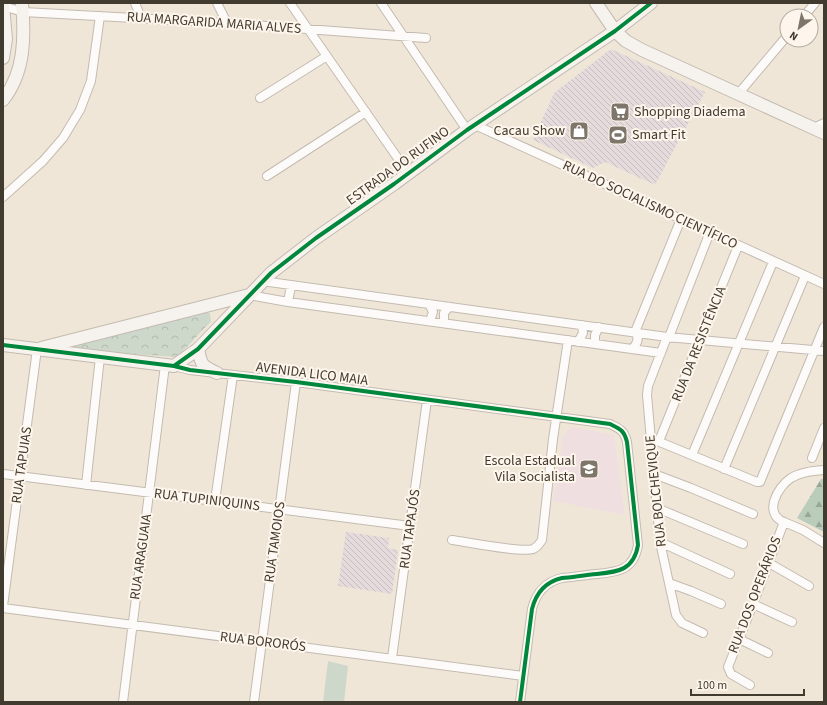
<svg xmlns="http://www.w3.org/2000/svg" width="827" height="705" viewBox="0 0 827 705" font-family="'Source Sans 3',sans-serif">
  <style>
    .education { fill: #f0dfe0 }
    .grass { fill: #cdd8ca }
    .forest { fill: url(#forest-firs) }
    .park { fill: url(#park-crowns) }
    .building { fill: url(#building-back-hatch) }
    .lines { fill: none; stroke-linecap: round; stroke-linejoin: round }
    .street-casing { stroke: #c3bbb0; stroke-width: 10 }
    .secondary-casing { stroke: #c3bbb0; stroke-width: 14 }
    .street { stroke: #fdfbf9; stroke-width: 8 }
    .secondary { stroke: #f6f2ee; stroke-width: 12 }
    .cycleway-casing { stroke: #fef6ec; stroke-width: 6 }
    .cycleway { stroke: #00873e; stroke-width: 4 }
    .labels { text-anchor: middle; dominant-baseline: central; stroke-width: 4; stroke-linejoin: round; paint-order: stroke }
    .street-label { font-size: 14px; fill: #413a2f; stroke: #fef6ec }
    .poi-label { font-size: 14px; fill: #413a2f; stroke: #fef6ec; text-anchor: start }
  </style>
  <defs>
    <pattern id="forest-firs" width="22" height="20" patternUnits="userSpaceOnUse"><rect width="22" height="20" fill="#bacdba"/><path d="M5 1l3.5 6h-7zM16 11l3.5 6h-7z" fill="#99a798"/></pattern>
    <pattern id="park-crowns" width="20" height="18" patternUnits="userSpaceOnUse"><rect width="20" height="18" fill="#cdd8ca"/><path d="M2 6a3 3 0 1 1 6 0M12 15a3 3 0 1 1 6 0" fill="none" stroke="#b1baae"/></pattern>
    <pattern id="building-back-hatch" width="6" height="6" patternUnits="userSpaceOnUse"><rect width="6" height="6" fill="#e5dbdc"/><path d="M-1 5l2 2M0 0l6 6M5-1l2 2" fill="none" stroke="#c6bdbd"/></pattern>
  </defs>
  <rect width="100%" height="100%" fill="#f0e6d8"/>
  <path class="education" d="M573 427 614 435 625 515 553 501 563 437 569 429Z"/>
  <path class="grass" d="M328 661 348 666 344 702H323Z"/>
  <path class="forest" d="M821 479H824V532L797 518Z"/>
  <path class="park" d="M204 312 210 313 211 322C198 333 189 347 176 357L57 349Z"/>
  <path class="building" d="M611 49 705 92 655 185 605 162 593 168 533 140 554 93Z
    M346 532 389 538 388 548 398 550 392 594 338 586Z"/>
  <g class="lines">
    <defs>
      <path id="street" d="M135 3 141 18
        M217 3 227 23
        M290 3 408 173
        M381 3 467 130
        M3 6 23 12 227 23 426 38
        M804 16 815 3
        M739 93 787 36
        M260 98 327 56
        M475 125 824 284
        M814 128 824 123
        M267 176 366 112
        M3 197 43 161 63 138 80 110 91 81 100 16
        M262 281 667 337 824 351
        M249 295 288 302 661 353
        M288 302 291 286
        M429 304 433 312 430 321
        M444 323V313L449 307
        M667 337 648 386 647 395 660 542 676 615 682 623 703 633
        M669 337 710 232
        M578 342 583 333 582 325
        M595 344V335L599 327
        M632 349C637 344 640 338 635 332L681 219
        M174 366 190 370 296 382 610 424C620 429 624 430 627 442L638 545C634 570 618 572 597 574 585 575 573 577 562 578 545 582 536 593 532 609L520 702
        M650 438 757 482H760L824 327
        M659 441 738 246
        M692 455 773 262
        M812 458 824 428
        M724 469 805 276
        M3 474 410 526
        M654 474 691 488 753 514
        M86 485 100 357
        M215 501 233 375
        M657 508 743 544
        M784 522 803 530 824 543
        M452 540C467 542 521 553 533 549 538 547 539 544 542 540L553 439 568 340
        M660 542 730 574
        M769 563 809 586
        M669 583 691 591 721 604
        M753 604 792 622
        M3 606 37 349
        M3 608 523 676
        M739 639 768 653
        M392 658 427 400
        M750 685 731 674 728 667 753 604 784 522C763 514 777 487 791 478 801 472 813 471 824 470
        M123 702 165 365
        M254 702 296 382"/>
      <path id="secondary" d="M596 3 615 31 626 41 642 50 824 133
        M3 5 6 39 3 58
        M3 100C25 72 25 37 22 3
        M3 345 174 366 198 349 271 273 316 238 394 184 467 130 615 31 651 3
        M41 348 249 295
        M198 349C201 365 202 366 217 373"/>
    </defs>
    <use href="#street" class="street-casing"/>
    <use href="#secondary" class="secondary-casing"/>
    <use href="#street" class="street"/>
    <use href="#secondary" class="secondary"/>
    <defs>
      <path id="cycleway" d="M3 345 174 366 190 370 296 382 610 424C620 429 624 430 627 442L638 545C634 570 618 572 597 574 585 575 573 577 562 578 545 582 536 593 532 609L520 702
        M174 366 198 349 271 273 316 238 394 184 467 130 615 31 651 3"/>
    </defs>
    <use href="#cycleway" class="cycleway-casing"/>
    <use href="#cycleway" class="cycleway"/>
  </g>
  <defs>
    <symbol id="supermarket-square" viewBox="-11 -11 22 22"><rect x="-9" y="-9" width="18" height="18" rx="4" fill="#7e766a" stroke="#fef6ec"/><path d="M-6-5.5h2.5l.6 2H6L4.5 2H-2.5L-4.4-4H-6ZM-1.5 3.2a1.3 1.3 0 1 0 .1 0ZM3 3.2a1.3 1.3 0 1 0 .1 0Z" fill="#fff"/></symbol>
    <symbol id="shop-square" viewBox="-11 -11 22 22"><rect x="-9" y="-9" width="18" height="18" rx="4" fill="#7e766a" stroke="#fef6ec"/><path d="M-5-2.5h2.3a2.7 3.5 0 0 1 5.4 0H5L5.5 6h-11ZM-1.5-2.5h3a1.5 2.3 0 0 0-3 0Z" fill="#fff"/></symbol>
    <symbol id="stadium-square" viewBox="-11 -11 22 22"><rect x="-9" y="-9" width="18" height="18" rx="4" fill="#7e766a" stroke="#fef6ec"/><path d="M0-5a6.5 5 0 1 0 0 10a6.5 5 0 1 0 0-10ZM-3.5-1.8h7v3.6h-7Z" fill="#fff"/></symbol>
    <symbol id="school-square" viewBox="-11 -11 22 22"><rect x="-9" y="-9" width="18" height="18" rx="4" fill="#7e766a" stroke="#fef6ec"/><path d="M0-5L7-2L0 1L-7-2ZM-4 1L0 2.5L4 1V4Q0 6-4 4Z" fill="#fff"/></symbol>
  </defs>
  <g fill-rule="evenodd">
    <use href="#supermarket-square" x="609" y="101" width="22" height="22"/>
    <use href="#shop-square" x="568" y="120" width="22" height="22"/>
    <use href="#stadium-square" x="607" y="124" width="22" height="22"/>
    <use href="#school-square" x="578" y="458" width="22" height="22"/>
  </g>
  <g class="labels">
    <g class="street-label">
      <text transform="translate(214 23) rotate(4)">RUA MARGARIDA MARIA ALVES</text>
      <text transform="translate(398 166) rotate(-36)">ESTRADA DO RUFINO</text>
      <text transform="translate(650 205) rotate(25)">RUA DO SOCIALISMO CIENTÍFICO</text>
      <text transform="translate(699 344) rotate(-68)">RUA DA RESISTÊNCIA</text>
      <text transform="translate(312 374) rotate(7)">AVENIDA LICO MAIA</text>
      <text transform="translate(22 465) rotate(-82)">RUA TAPUIAS</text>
      <text transform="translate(656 491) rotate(-96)">RUA BOLCHEVIQUE</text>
      <text transform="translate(207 500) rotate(7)">RUA TUPINIQUINS</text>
      <text transform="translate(410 529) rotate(-82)">RUA TAPAJÓS</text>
      <text transform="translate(275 542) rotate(-82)">RUA TAMOIOS</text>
      <text transform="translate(141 557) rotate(-82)">RUA ARAGUAIA</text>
      <text transform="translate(755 595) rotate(-69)">RUA DOS OPERÁRIOS</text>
      <text transform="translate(263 642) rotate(7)">RUA BORORÓS</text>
    </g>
    <g class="poi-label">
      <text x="634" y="112">Shopping Diadema</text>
      <text x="565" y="131" text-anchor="end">Cacau Show</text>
      <text x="632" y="135">Smart Fit</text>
      <text x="575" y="461" text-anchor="end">Escola Estadual<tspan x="575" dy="16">Vila Socialista</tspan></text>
    </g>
  </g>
  <rect width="827" height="705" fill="none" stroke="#413a2f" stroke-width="8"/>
  <g transform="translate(799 28) rotate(213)"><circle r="19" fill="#fef6ec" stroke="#b2aba0"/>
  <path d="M0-3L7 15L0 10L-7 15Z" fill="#7e766a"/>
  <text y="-6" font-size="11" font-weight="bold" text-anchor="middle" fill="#413a2f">N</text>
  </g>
  <path d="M691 689v6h113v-6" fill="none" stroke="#413a2f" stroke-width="2"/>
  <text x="697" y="689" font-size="12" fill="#413a2f" stroke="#fef6ec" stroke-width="3" paint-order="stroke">100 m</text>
</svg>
